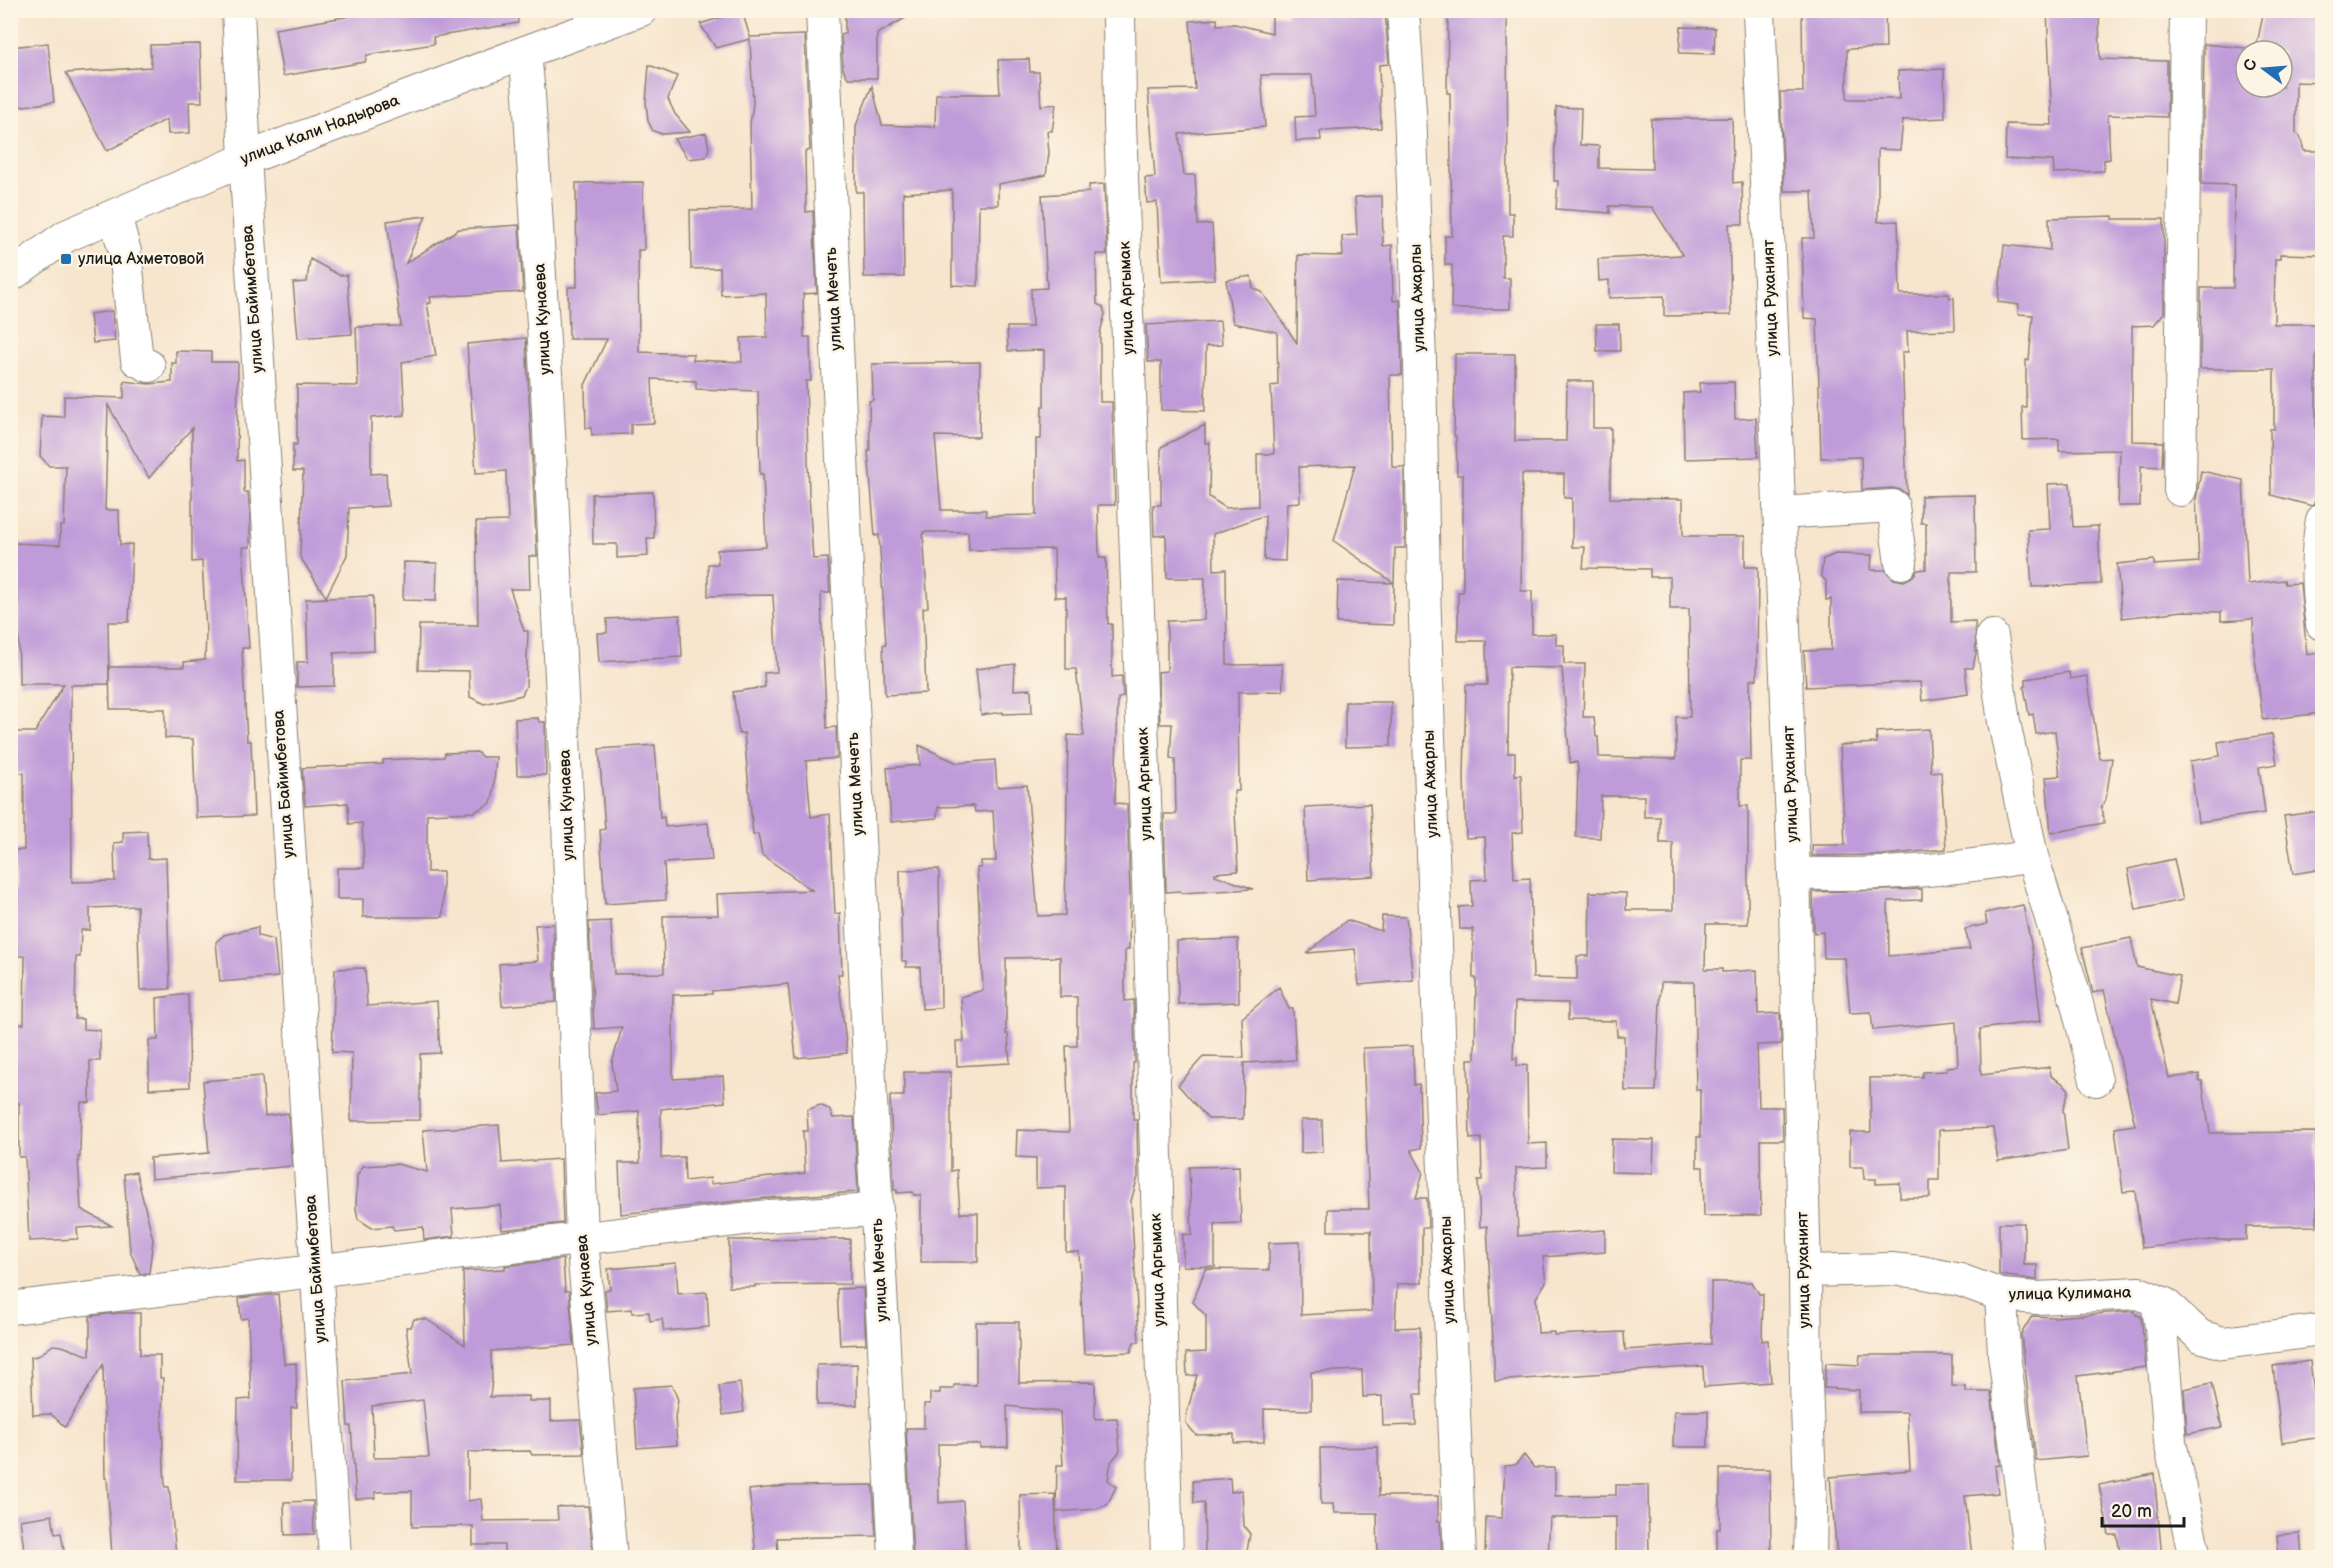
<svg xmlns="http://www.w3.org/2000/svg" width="2333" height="1568" viewBox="0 0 2333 1568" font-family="'Balsamiq Sans',sans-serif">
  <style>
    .building { fill: #bf9bd9; fill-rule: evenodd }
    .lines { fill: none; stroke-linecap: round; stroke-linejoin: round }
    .minor-casing { stroke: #8a8074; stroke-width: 34 }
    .minor { stroke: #fff; stroke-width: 32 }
    .poi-dot { fill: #1f6fb2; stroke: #fcf5e5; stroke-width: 2 }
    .labels { text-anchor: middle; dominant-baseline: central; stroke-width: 5; stroke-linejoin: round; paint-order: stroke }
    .street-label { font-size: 16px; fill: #1c1c1c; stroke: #fcf5e5 }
    .poi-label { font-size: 16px; fill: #1c1c1c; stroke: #fcf5e5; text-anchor: start }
  </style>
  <rect width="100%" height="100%" fill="#fcf5e5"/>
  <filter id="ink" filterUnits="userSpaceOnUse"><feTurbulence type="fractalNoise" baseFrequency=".0167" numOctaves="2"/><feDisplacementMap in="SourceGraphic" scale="12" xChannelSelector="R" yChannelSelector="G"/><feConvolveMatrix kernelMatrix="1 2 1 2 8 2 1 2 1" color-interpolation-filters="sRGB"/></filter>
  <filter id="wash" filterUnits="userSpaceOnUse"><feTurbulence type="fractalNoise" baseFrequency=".008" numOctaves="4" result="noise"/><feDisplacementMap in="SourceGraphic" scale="24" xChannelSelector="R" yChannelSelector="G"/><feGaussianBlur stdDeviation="1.35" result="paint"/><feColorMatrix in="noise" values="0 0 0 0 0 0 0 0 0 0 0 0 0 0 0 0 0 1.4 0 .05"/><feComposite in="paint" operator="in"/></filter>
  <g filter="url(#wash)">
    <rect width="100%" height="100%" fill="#f7e5cd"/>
    <g id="blocks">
      <path class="building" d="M351 10H517L518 23 433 37 434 44 367 55 365 62 283 76 275 29 350 16Z
        M845 10H919L877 34V78H848L843 69 841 34H845Z
        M1287 10H1385L1389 64 1379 65 1381 128 1320 131 1321 140 1296 141 1295 117 1315 116 1312 75H1261L1265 127 1179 134 1184 175H1195L1198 225 1212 224 1215 279 1161 282 1157 202 1147 203 1145 178 1155 177 1148 90 1195 89 1190 21 1217 19V25L1235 24 1272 33V15H1287Z
        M1448 10H1507L1508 213H1513V236H1503V278H1510V309H1451L1452 265H1445V236H1452L1450 93H1447Z
        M1802 10H1885L1886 48 1847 49V99H1899L1898 71 1944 69 1945 118 1903 120 1900 150 1878 149V222L1898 221 1900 294H1949L1950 298H1954L1955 330 1907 331 1908 352H1902L1907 495 1901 490 1892 488 1862 490 1861 457 1821 458 1817 319 1804 318 1802 238H1814L1812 191H1784L1780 92H1803Z
        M2047 10H2099L2100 59 2167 61V117L2108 115 2110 159 2104 160V171L2054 173 2053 161 2005 159 2006 124 2052 125Z
        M2264 10H2322L2318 34 2322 35V83L2296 82V133L2300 136 2304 151H2322V255L2280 254V259H2275L2274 324H2322V354H2316V464L2322 466V473L2314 504 2312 506 2271 495 2270 429H2274V369H2200L2201 288H2233L2234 185 2202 184 2204 44 2256 49ZM2246 51H2282V87H2246Z
        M742 11 750 37 805 35 810 150 805 152 806 212 813 211 817 293 803 294 804 337H810L811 381H806L809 495 813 559 828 558 830 593H821L822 631 827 728 836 727 837 758 806 761 811 817 830 814 835 914 840 913 842 974H838L847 1053 796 1058 788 984 712 991V994L673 995V1079L723 1076 725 1102 661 1109V1158L684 1157 685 1181 710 1178 711 1184 805 1173 803 1131H808L807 1110 820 1105 829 1109 833 1118 854 1117 858 1192 766 1198 621 1214 619 1163H640L639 1111 598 1115 595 1093 616 1091 612 1063 622 1027 594 1029 589 922 611 921 614 974 664 973 663 916 718 915 717 894 812 890 762 855 758 834 753 835 744 733 739 734 733 692 765 687 764 673 777 672 773 595 708 596V564H718L717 550 766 547 763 474H760L758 391 696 389V381L652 379 654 423 631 424V434L592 435 591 428H586L585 385 607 339H569L568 287H577L576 183 643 182 644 250H638L639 352 693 354V360L742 362 741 338 767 337 766 293 721 295 720 268 691 269 690 210 752 209 750 124 753 104 750 39 716 48 700 24Z
        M1681 27 1715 28 1714 54 1679 53Z
        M48 43 54 102 10 108V47Z
        M200 44 202 102H189L190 133 168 134 167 119 107 151 66 73 151 67 150 45Z
        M1029 59 1030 72H1039L1041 106 1056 104 1052 131H1047L1049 153 1046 175 998 184V205H979L978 286 952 285V190L903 193 904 277H864L863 192H856V126L872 86 882 125 935 127 936 94H1000L998 60Z
        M649 65 677 76 668 99 675 114 690 132 662 134 653 131 648 121 646 102Z
        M1556 107 1581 108 1580 145 1599 146V168L1652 169 1651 119 1732 118 1733 183 1742 182 1743 224H1729L1731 315 1664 316V296L1609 298V280L1599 281 1598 259 1683 255 1652 207 1609 206 1610 213 1556 209 1558 181H1554Z
        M706 133 709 148 706 157 688 159 674 139Z
        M1104 184 1107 254H1096L1097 304 1103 307 1105 314 1100 333V402H1112L1115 505H1098L1099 558H1106L1108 624H1112V677L1122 676 1123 697 1118 698 1115 803 1127 804 1130 893 1129 949 1125 951V1001L1134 1000 1135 1063H1133V1120H1137L1138 1177 1131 1201 1139 1342H1134L1131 1352 1084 1354 1079 1252H1066V1187L1036 1188V1158L1016 1157 1017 1130 1069 1132 1066 1046H1077V997H1060V957L1006 958V1034H1008L1010 1063 957 1066 956 1041H964L961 997 983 990 977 868H981V861H996L993 811 975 812 974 806 938 807 937 818 891 822 887 768 920 765 919 745 957 763 995 760 997 787 1027 785 1038 916 1065 915 1068 735 1084 736 1076 669H1066V597H1055L1054 549 969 550 968 532H923L928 607 923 608 926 693 885 695 883 645 886 644 879 535 875 536 868 451H870L869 401 873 400 872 364 980 362 979 437 935 436 941 510H986V516L1036 515V439H1041L1042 406H1044V350L1008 351 1007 327H1032L1031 289 1047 288 1042 195 1089 192V185Z
        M1382 196 1383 246 1392 245 1393 301 1400 300 1402 375H1390L1392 467H1404L1405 548H1395L1394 583 1334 541 1355 465 1299 467 1300 502 1287 503 1285 561 1264 560 1265 515 1213 534 1214 570 1226 569 1227 664 1237 665 1282 664 1283 691 1238 692 1239 791H1234L1238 871 1215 873V875L1253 889 1181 893 1180 891 1166 892 1164 814H1176L1175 759 1170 758 1172 724H1160L1158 672 1167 671V621L1204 620 1205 578H1167L1166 535 1154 536 1153 505H1161V447L1205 425V443H1210L1209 497 1226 508 1258 506 1257 454H1274L1271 386 1278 385 1277 332 1233 323 1226 280 1251 276 1253 288 1262 292 1297 343 1298 255 1343 256 1342 236 1357 235 1355 197Z
        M426 216 406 263 459 229 519 225 523 292 430 297 431 303H427L436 356 402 362 405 415 371 418V474L386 473 388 506 349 508 347 555 326 597 300 557 303 471H293V444L297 445V385L358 386 356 327 401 326 387 221Z
        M2113 216V219H2164V313L2154 325 2132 326V441L2163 442 2162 467 2141 466 2140 506H2118L2120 450 2059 451V439L2023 440 2022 407H2026V360H2029L2033 315 2018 314 2019 305 1998 302 2004 245 2050 250 2049 218Z
        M310 259 339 275H347L352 334 298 338 293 283 307 282Z
        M112 311 115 341 93 343 90 314Z
        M1220 321 1222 345 1206 346 1205 411 1161 410V362H1148L1146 325Z
        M1596 324H1619L1620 351H1597Z
        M526 338 537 556H529L530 589H510L524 631H528L526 686 522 695 484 704 470 697 469 671 418 670 419 625H478L476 522 508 521 506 471 476 473 467 344Z
        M176 351 211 352V362H238L237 461 244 460V492H248L250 517V547H243L249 648H242L247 741H251L254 816 196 818 193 739 165 738V709H110L109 667H184V662L205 660 206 632 202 561 192 562V428L149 478 108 405 105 510H119L120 545 132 544 129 622H108L109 684 71 685 72 882 115 881 114 843 123 842V832L147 831 148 859 166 858 170 989 140 990 137 906 90 908V930H81L80 957H76L75 1019H83V1029L100 1030V1061H90V1103L81 1102 80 1157H78L81 1209 112 1226 77 1228 78 1239 29 1241 25 1157H19V1103H10V1040H13V1024H24L25 956H10V890H15V850H24V773H16V759H11V732H35L64 684H19L18 596H10L12 543 60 545V526H64L66 466H49L40 456 42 416 64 417V396L124 398V381L149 384 172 382V363H176Z
        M1455 354H1515V441H1566L1567 381H1593V428H1611L1610 498 1683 499V536H1745V567H1758L1757 679 1750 680 1751 760H1740V806H1748V924H1706L1705 969H1722V972L1757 970 1758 1014 1780 1013 1781 1044 1757 1045 1759 1107H1782L1783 1140H1760L1761 1215 1704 1216 1703 1167H1697V1137H1700V1090H1696L1694 982H1661L1656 1091H1625L1624 1036H1617L1616 1021 1568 1020V1003L1515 1002 1513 1059 1517 1058V1066L1527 1065 1528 1144 1547 1143V1167L1516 1168 1518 1236 1605 1230V1252L1543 1257 1546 1282 1536 1298 1538 1333 1554 1332V1335L1624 1332 1625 1350 1711 1344V1282H1752L1759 1294H1763L1762 1341 1768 1340 1771 1382 1704 1387 1703 1366 1495 1381 1487 1226 1480 1227 1478 1180H1482L1481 1138 1470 1139 1468 1059H1475L1476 978H1473V929H1460L1459 907 1472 906 1471 880 1487 879 1485 837 1466 838 1464 777 1466 685H1487L1486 641H1458V592H1463V475H1457L1456 436H1454ZM1522 474H1564V498H1572V547H1585L1583 568 1650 569V577H1670V609H1689L1690 717H1676V759L1599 757 1598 737H1596L1594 717H1583L1585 664H1564V645H1556V634H1532V591H1521ZM1509 667 1562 668 1570 763 1577 762 1578 769 1576 837 1600 838 1601 796H1644V817H1660V843H1673V910H1626V893L1590 892 1589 956H1577V979L1533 978 1530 878 1514 879 1512 833 1523 832 1521 775H1515V753H1508Z
        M1734 382 1735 419 1756 418 1758 457 1684 459 1683 393 1700 392 1699 383Z
        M2201 471 2243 480 2248 584 2284 580 2285 584 2300 583 2307 655 2319 653 2322 682V713L2263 720 2254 651 2253 619 2221 621V612L2183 611 2122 618 2117 564 2154 560V565L2199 562 2196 499Z
        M2070 483 2073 527 2098 526 2101 584 2032 587 2028 530 2050 529 2048 484Z
        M653 492 654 538H647L648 556 617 558V544H593L592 494Z
        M1975 495 1976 572H1951V622L1975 621 1976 653 1973 668H1965L1968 694 1922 701 1920 682 1806 687 1804 651 1831 650V599L1826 600V581L1821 576 1823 559 1836 554 1872 555 1871 570H1885L1894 579 1904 581 1912 577 1918 570 1926 569V523H1921V496Z
        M404 562 437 563 436 601 403 600Z
        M1338 581 1394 583 1393 625 1337 623Z
        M373 596 374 651 334 653V686L297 687V662H308L306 599Z
        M680 615 682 657 599 662 597 633H607V619Z
        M1015 664 1014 690 1031 689 1032 713 1003 714V712L981 715 976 669Z
        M2069 672 2070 679 2087 676 2100 759 2112 758 2106 799 2101 808 2104 823 2051 833 2046 777 2060 776 2055 731 2036 734 2033 714 2029 715 2024 687 2026 686V679Z
        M1345 702H1391V746L1345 747Z
        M538 718 539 722H545L546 775H517L515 719Z
        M1929 729 1931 772 1941 771 1946 849 1883 855 1812 856V845H1845L1840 745 1877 743 1876 732Z
        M2272 734 2277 764 2259 767 2265 813 2198 822 2190 761 2220 756 2218 742Z
        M655 745 660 818 664 817 665 827 708 823 712 860 664 863 666 900 605 904 600 830 605 829 599 749Z
        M477 752 482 757H496L493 797 490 804 474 812 427 814V872H443V917H363V899H337V868H364L362 823 349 824 348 803 305 806 302 768 383 764V760L444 757 445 753Z
        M1370 804 1374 876 1308 880 1305 807Z
        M2322 811V869L2293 874 2284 816Z
        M2174 859 2183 900 2136 910 2128 869Z
        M939 869 941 1008 922 1009 920 967H906V961H902L900 870Z
        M1922 889V900L1888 901 1889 956 1970 949 1965 929 1987 924 1985 913 2023 905 2033 954 2041 1021 1980 1029 1981 1075 2050 1067 2051 1076 2064 1084 2069 1090 2063 1109 2068 1150 1998 1161 1993 1128 1939 1130V1180H1930V1198H1900V1183L1876 1184V1179H1864L1863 1167H1850V1132H1871L1870 1078 1922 1077 1923 1072 1947 1071V1067L1958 1066 1956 1022 1873 1030 1871 1012 1850 1013 1845 958H1824L1823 932 1814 933 1813 892Z
        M1382 916 1406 917 1413 980 1359 985 1355 949 1307 953 1347 920 1381 931Z
        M553 924 556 1002 502 1006 499 964 538 961 535 925Z
        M258 927V936L274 940 278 977 220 982 216 942 224 935Z
        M2131 938 2137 967 2180 976 2175 1004 2151 999 2169 1078 2199 1074V1081H2202L2210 1133 2316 1132 2317 1226 2246 1227V1240H2211L2142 1248 2135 1191 2123 1192 2115 1128 2135 1125 2104 990 2093 993 2082 948Z
        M1238 939 1239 1002 1178 1004 1177 941Z
        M365 968 367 1006 437 1001 440 1053 420 1054V1120L351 1121 352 1053 332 1052 335 969Z
        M1279 987 1289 1009H1293L1296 1060 1244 1063 1243 1119H1208L1178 1085 1203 1057 1244 1058 1242 1018Z
        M188 994 190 1087 149 1089V1040H158L157 998Z
        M1413 1046 1414 1085 1419 1084 1421 1148 1411 1150 1423 1172 1416 1198H1427L1428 1228H1422V1283L1397 1284 1395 1328 1420 1327 1422 1394H1415L1416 1425 1383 1426 1382 1396 1363 1397 1362 1370 1311 1372V1410L1264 1409V1442L1234 1443V1434L1196 1435 1186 1423 1187 1413 1197 1375 1187 1376 1186 1353 1206 1352V1316L1193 1302 1205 1269 1269 1270V1243L1300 1242 1301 1315 1372 1311 1371 1231H1328V1209H1369L1363 1048Z
        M904 1072H951V1171L957 1170 960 1213H978V1262H921V1195H914L913 1192 897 1193V1190H894L890 1096H904Z
        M262 1076 265 1116 288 1113 292 1166 151 1179 150 1158 209 1153 203 1081Z
        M1301 1120H1322L1323 1152 1301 1153Z
        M499 1125 502 1163 561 1159 563 1223 502 1230 500 1205 452 1209 454 1236 424 1240 423 1227 394 1230 392 1226 372 1228 358 1219 356 1209 357 1176 363 1166 397 1164 427 1172 423 1130Z
        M1612 1139 1654 1140 1653 1173 1611 1172Z
        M1239 1166 1241 1223 1215 1224V1267L1183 1266V1234L1192 1235 1189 1167Z
        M136 1172 153 1239 149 1273 140 1274 130 1251 124 1174Z
        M1999 1223H2024V1265H2037V1280L1999 1275Z
        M850 1239V1284L755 1285V1287H729V1240Z
        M563 1259 565 1291H569L574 1345 491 1351 492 1380 490 1397 529 1396V1401H551V1421L580 1420 584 1454 532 1455 530 1451 468 1452V1501L481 1499 483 1521 558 1520 557 1507 588 1506 593 1555 504 1557V1545H473V1526L412 1527V1491L375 1492V1498L356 1499 351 1426H348L345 1381 412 1374 406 1327H411L414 1319H426L465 1345 463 1271 505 1269V1266ZM423 1400 429 1457 374 1458 372 1406Z
        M676 1263 678 1294 707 1292 709 1327 664 1331 662 1319 650 1321 649 1312 632 1313V1309L607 1311 605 1290 610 1289 608 1269Z
        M863 1288 866 1344 840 1345 837 1289Z
        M278 1294 284 1364 296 1363 297 1408H291V1480H237L238 1400 251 1399 248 1318 241 1319 239 1298Z
        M2135 1311 2136 1315 2141 1316 2146 1367 2078 1376 2087 1456 2036 1461 2021 1334 2032 1316 2054 1317Z
        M117 1313H140V1355H160V1378H163L162 1426 165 1487H169L176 1554H172V1557H112L107 1478H105L103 1364 65 1427 51 1414 33 1415 31 1357 38 1356 53 1345 62 1346 90 1356V1316Z
        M976 1322H1019V1383L1095 1382V1419L1117 1418 1120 1451 1111 1462 1108 1480 1116 1487 1107 1505 1096 1509 1056 1512 1057 1465H1063L1060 1412 1007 1406 1008 1447 980 1448V1444H938L939 1503 963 1501 966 1557H913L906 1428H924V1404H930V1393H940V1389H954V1385H976Z
        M1860 1355H1952V1386L1966 1387V1392H1991L2000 1465 1995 1466 1998 1493 1965 1496 1972 1557H1837L1830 1477 1910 1470 1907 1412H1859V1390L1824 1388 1826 1363 1859 1365Z
        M2310 1361 2314 1392H2318L2322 1437 2282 1443 2273 1366Z
        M857 1364V1405H817V1365Z
        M740 1383 744 1412 723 1415 719 1386Z
        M2212 1383 2222 1427 2187 1434 2184 1389Z
        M672 1385 678 1400 675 1417 677 1445 637 1448 633 1388Z
        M1674 1411H1708V1447H1673Z
        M1378 1447 1379 1496H1438V1521H1440L1442 1557H1378L1377 1513H1334L1333 1504H1321L1320 1448Z
        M1524 1455 1534 1468H1555V1496L1616 1495V1485H1648L1649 1557H1616V1517L1550 1518 1548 1557H1485L1486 1517 1502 1518 1505 1466 1515 1465Z
        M1720 1469H1770L1771 1557H1717V1529H1720Z
        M2154 1474 2162 1557H2121L2117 1535H2109L2099 1485Z
        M1230 1478 1231 1492 1242 1490 1244 1526 1250 1534 1246 1557H1205L1204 1502 1194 1503 1193 1481Z
        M873 1485 876 1536 777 1538 778 1554 756 1556 749 1490 786 1486Z
        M1055 1494 1057 1557H1021L1020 1495Z
        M313 1501 314 1534 285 1535 284 1502Z
        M52 1515 55 1534 61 1533 65 1557H25L20 1520Z
        M2300 1533 2302 1557H2279L2277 1535Z"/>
    </g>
  </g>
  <g filter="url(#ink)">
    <use href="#blocks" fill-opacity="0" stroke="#8a8074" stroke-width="1.5"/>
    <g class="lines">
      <defs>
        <path id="minor" d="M238 10 245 159 335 1558
          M822 10 869 1062 895 1558
          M1119 10 1120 123 1150 936 1167 1558
          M1403 10 1410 111 1420 360 1424 588 1442 1121 1460 1558
          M1759 10 1794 873 1805 1271 1806 1384 1811 1508 1810 1558
          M525 52 529 95 547 391 568 819 582 1239 611 1558
          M115 215 125 252 137 360 149 366
          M10 276 66 236 245 159 525 52 641 10
          M2180 490 2186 10
          M1779 513 1893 506 1901 563
          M2322 520C2316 554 2316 590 2322 624
          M1992 636 2004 722 2032 856 2076 1000 2096 1080
          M1794 873C1874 877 1953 870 2032 856
          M1805 1271 1891 1269 1921 1272 1960 1280 2001 1295 2037 1298 2139 1293 2165 1304 2200 1336 2223 1343 2322 1330
          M2001 1295 2004 1354 2030 1558
          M2157 1301 2161 1327 2170 1442 2195 1558
          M10 1308 768 1216 877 1210"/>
      </defs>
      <use href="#minor" class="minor-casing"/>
      <use href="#minor" class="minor"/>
    </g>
  </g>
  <rect class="poi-dot" x="60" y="253" width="12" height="12" rx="3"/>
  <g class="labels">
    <g class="street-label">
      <text transform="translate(320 130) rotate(-21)">улица Кали Надырова</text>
      <text transform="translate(1127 298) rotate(-92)">улица Аргымак</text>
      <text transform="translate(1418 298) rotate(-92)">улица Ажарлы</text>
      <text transform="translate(1771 298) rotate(-92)">улица Руханият</text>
      <text transform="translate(253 299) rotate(-94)">улица Байимбетова</text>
      <text transform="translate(834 299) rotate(-93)">улица Мечеть</text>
      <text transform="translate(543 319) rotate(-93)">улица Кунаева</text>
      <text transform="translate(284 784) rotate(-94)">улица Байимбетова</text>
      <text transform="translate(856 784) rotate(-93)">улица Мечеть</text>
      <text transform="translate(1145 784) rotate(-92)">улица Аргымак</text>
      <text transform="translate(1431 784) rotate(-92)">улица Ажарлы</text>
      <text transform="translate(1791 784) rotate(-92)">улица Руханият</text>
      <text transform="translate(567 805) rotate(-92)">улица Кунаева</text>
      <text transform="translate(316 1269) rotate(-94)">улица Байимбетова</text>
      <text transform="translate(880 1270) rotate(-93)">улица Мечеть</text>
      <text transform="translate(1158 1270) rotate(-92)">улица Аргымак</text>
      <text transform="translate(1448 1270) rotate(-92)">улица Ажарлы</text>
      <text transform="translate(1804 1270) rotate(-91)">улица Руханият</text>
      <text transform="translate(587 1290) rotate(-95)">улица Кунаева</text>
      <text transform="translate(2070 1294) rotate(-1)">улица Кулимана</text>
    </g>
    <g class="poi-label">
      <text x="78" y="259">улица Ахметовой</text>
    </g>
  </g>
  <rect width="2333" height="1568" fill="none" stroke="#fcf5e5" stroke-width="36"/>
  <g transform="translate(2264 69) rotate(286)"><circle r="28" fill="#fcf5e5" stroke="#a29e95" stroke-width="1.5"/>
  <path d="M0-4.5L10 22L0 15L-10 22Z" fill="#1f6fb2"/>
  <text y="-9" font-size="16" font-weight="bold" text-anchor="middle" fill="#1c1c1c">С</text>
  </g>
  <path d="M2102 1517v9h82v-9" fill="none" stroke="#1c1c1c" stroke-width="3"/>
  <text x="2111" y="1517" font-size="18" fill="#1c1c1c" stroke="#fcf5e5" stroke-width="4.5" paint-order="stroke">20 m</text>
</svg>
